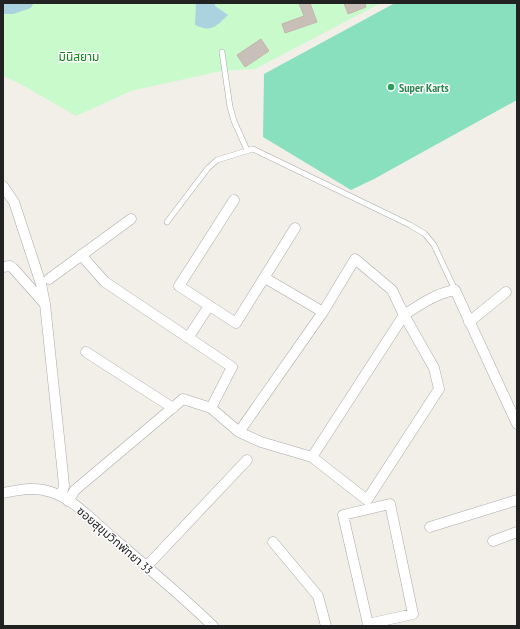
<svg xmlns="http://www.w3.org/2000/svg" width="520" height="629" viewBox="0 0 520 629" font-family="'PT Sans Narrow','Noto Sans Thai',sans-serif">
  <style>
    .park { fill: #c8facc }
    .pitch { fill: #88e0be }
    .water { fill: #aad3df }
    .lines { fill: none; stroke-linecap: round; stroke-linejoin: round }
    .canal { stroke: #aad3df; stroke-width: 12 }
    .building { fill: #c7bfb8; stroke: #c4b6ab }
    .lane-casing { stroke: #a9a9a9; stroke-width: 6 }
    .street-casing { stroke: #a9a9a9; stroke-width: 11 }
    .lane { stroke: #fff; stroke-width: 5 }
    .street { stroke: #fff; stroke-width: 10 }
    .leisure-dot { fill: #2e9e5b; stroke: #fff; stroke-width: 1.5 }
    .labels { text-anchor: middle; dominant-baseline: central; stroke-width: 3; stroke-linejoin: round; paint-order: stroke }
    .park-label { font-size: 12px; fill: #0c8416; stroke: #fff }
    .leisure-label { font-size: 12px; font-weight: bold; fill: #27864d; stroke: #fff; text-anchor: start }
    .street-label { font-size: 12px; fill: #222; stroke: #fff }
  </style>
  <rect width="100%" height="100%" fill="#f2efe9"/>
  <path class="park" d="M3 3H381L255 69 221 71 131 91 76 116 17 82 3 76Z"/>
  <path class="pitch" d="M395 3H517V100L374 179 351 190 263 137 264 74Z"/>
  <path class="water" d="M196 3H215V6L228 15C216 26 212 33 195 25Z"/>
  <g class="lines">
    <path class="canal" d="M5 8H12L27 3"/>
  </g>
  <path class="building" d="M299 3H310L317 22 285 33 282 24 304 16Z
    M344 3H365L366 7 348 14Z
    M261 39 269 51 245 67 237 55Z"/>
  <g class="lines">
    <defs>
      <path id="lane" d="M222 52 230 107 234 121 247 150
        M167 222 208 168 217 160 253 149 410 225 425 234 434 245 455 290"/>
      <path id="street" d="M3 186 14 202 41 284 45 304 63 475 64 486 61 496
        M234 200 179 286 236 323 295 228
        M81 255 105 282 232 367 211 408
        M3 267 10 266 13 268 44 303
        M265 278 323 312
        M49 279 131 219
        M469 322 506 292
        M188 338 209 306
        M86 352 173 408
        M312 457 404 315C419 305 437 293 455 290L517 424
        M3 493C19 490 35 486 51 492 74 499 94 522 112 537 146 566 181 595 213 626
        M68 501 75 490 183 399 211 408 239 432 261 442 312 457 367 500 439 389 434 368 404 315 392 290 355 259 323 312 239 432
        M390 504 413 614 368 624 343 515Z
        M430 527 517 500
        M493 541 517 532
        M273 542 318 596 326 626
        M146 567 247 460"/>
    </defs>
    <use href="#lane" class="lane-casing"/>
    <use href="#street" class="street-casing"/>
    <use href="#lane" class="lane"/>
    <use href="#street" class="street"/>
  </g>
  <circle class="leisure-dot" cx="391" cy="87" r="4"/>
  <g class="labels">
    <g class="park-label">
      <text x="79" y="56">มินิสยาม</text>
    </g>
    <g class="leisure-label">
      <text x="399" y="87">Super Karts</text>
    </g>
    <g class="street-label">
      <text transform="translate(115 540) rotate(41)">ซอยสุขุมวิทพัทยา 33</text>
    </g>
  </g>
  <rect width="520" height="629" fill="none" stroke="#222222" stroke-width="8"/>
</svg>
